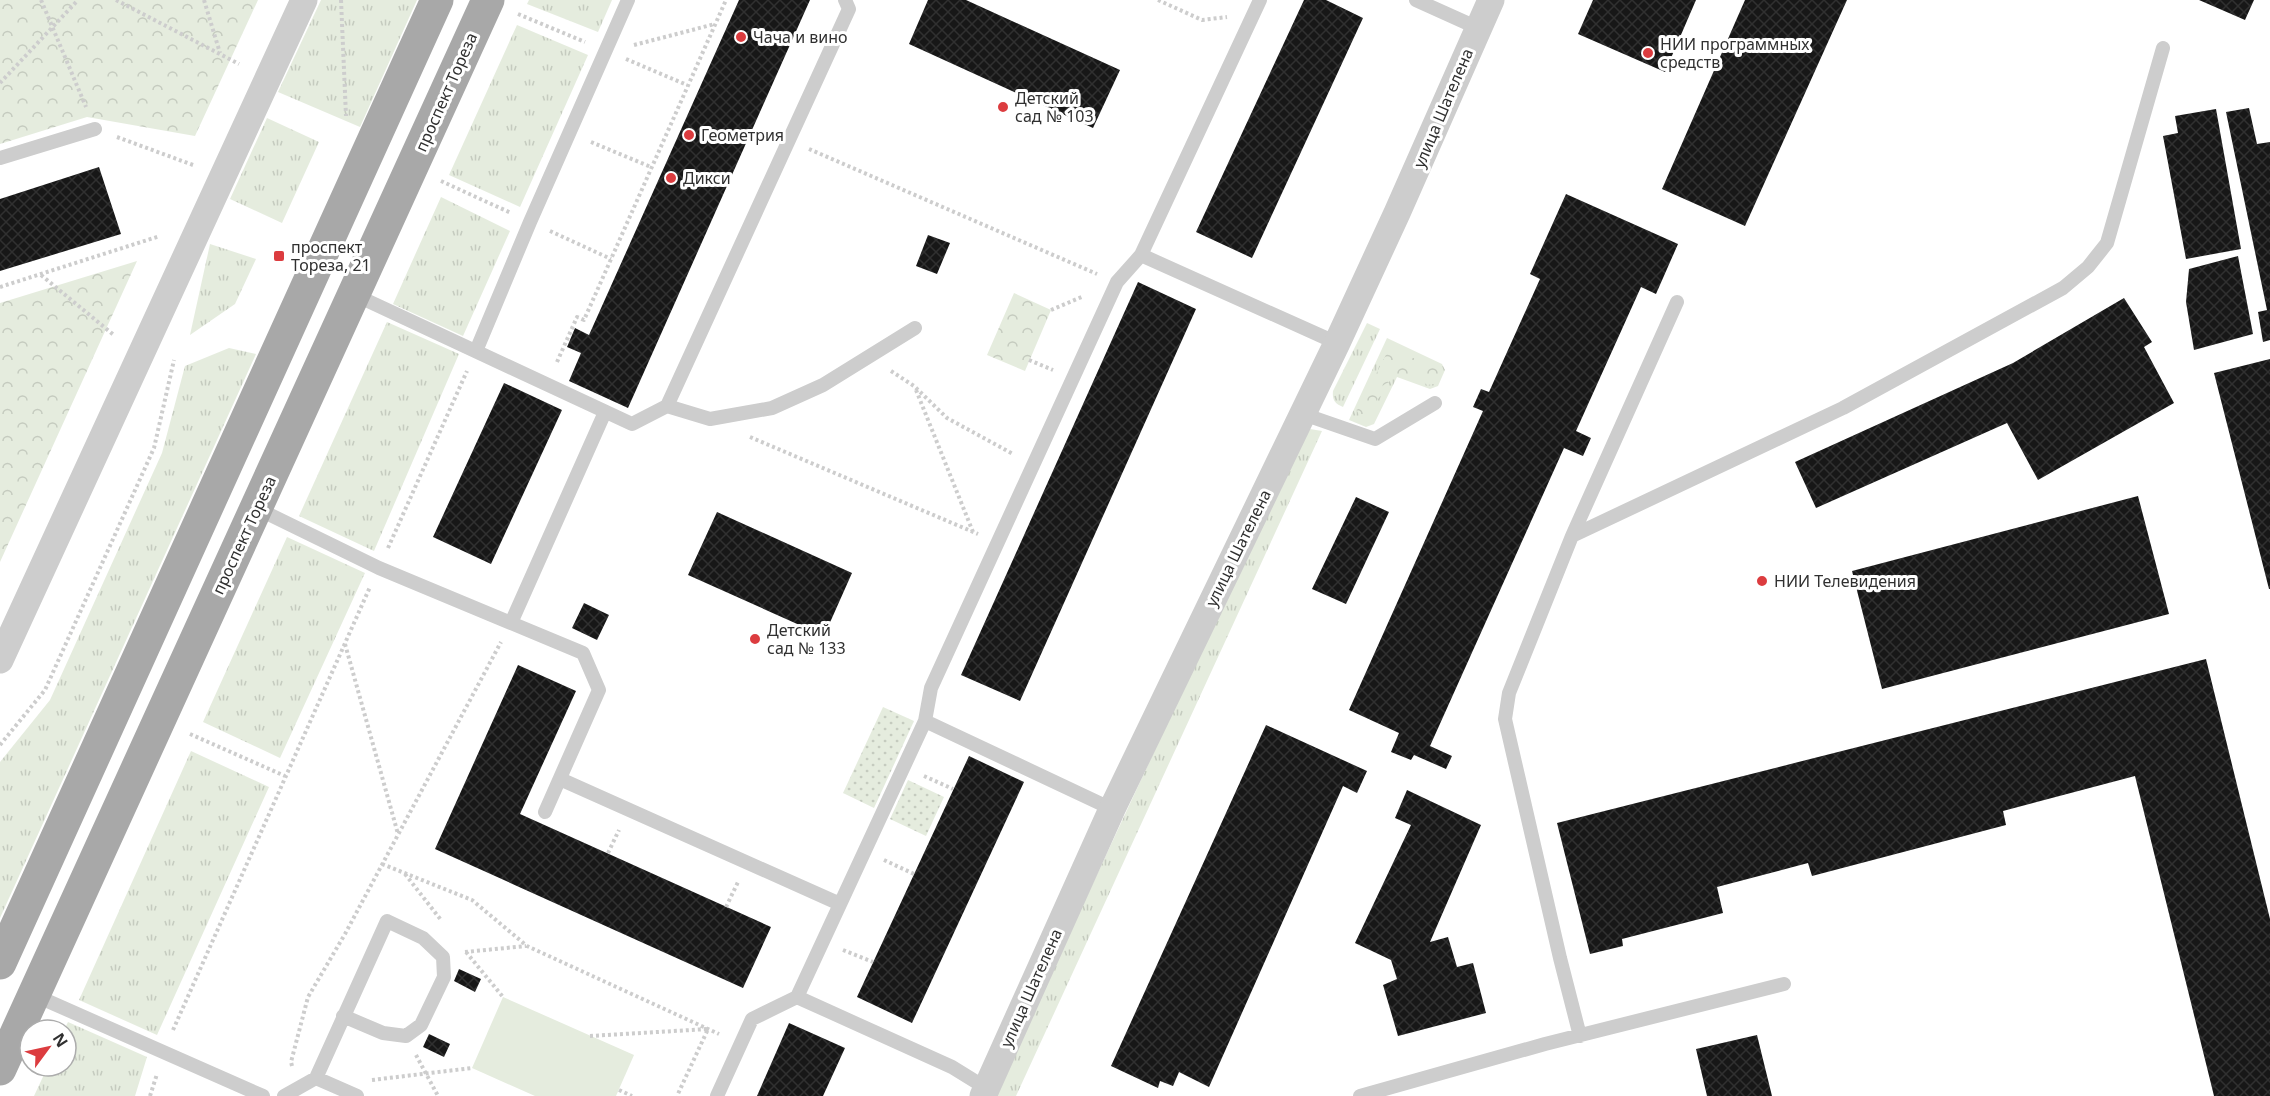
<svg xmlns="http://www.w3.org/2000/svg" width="2270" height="1096" viewBox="0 0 2270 1096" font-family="'Noto Sans',sans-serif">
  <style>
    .grass { fill: url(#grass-tufts) }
    .forest { fill: url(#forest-crowns) }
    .garden { fill: url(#garden-dots) }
    .pitch { fill: #e5ecde }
    .building { fill: url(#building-cross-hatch) }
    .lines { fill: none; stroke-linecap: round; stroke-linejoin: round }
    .path { stroke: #cdcdcd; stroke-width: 4; stroke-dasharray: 3 3; stroke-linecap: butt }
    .lane { stroke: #cdcdcd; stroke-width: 14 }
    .street { stroke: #cdcdcd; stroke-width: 27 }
    .primary { stroke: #a8a8a8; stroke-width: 33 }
    .poi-dot { fill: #dc3c3f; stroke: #fff; stroke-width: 2 }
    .labels { text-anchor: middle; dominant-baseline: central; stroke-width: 6; stroke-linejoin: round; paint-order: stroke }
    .poi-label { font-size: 16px; fill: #303030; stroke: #fff; text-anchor: start }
    .street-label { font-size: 16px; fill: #303030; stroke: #fff }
  </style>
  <defs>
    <pattern id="grass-tufts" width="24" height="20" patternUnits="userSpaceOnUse" patternTransform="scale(1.5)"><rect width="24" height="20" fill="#e5ecde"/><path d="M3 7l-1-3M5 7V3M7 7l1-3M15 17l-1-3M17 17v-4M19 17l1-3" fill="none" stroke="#c5cbbf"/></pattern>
    <pattern id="forest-crowns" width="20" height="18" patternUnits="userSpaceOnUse" patternTransform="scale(1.5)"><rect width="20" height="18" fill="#e5ecde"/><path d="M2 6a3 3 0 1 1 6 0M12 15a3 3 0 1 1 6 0" fill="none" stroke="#c5cbbf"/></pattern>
    <pattern id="garden-dots" width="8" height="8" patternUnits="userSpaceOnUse" patternTransform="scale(1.5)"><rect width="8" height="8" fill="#e5ecde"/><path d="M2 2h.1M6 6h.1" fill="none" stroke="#c5cbbf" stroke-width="1.8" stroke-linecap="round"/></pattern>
    <pattern id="building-cross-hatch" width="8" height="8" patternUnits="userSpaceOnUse" patternTransform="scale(1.5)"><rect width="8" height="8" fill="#171717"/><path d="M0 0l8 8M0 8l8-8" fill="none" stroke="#303030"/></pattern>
  </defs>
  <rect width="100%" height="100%" fill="#fff"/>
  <path class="grass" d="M321 0H417L360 127 278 92Z
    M529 0H612L598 32 527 4Z
    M517 25 588 55 520 207 449 175Z
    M267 118 319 142 282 223 230 199Z
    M441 197 510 231 463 336 393 304Z
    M210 244 256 259 235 304 190 335Z
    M387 322 459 354 374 551 299 516Z
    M1367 323 1380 329 1343 407C1335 404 1332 400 1333 391Z
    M1387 338 1442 364 1445 370 1438 386 1430 389 1397 377 1374 424 1366 427 1349 420Z
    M229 348 256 354 0 918V762L50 700 162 453 185 366Z
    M1310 429 1322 431 1016 1096H994L1300 438Z
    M287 537 365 573 280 758 203 722Z
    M191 751 269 787 157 1035 79 1000Z
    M68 1022 147 1057 135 1096H34L48 1066H66V1030H64Z"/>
  <path class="forest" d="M0 0H258L195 136 87 117 0 144Z
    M137 261 0 562V303Z
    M1014 293 1051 310 1025 371 987 355Z
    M1391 345 1406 351 1408 358H1419L1423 365 1437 367C1440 374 1439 378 1434 384L1427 385C1407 369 1416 378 1395 375L1389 382 1382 386 1383 393 1377 400 1379 407 1363 422 1357 411Z"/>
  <path class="garden" d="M883 707 914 721 874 808 843 793Z
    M908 780 944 797 926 836 890 819Z"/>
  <path class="pitch" d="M503 997 634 1055 616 1096H535L472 1068Z"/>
  <path class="building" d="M739 0H810L628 408 569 381 581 353 567 347 575 328 589 335Z
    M928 0H966L1120 70 1093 128 909 44Z
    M1304 0H1326L1363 18 1252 258 1196 232Z
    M1593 0H1696L1665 72 1578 34Z
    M1745 0H1847L1745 226 1662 189Z
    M2199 0H2254L2245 20Z
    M2249 108 2257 144 2270 142V340L2263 342 2258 312 2267 310 2226 112Z
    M2216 109 2241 249 2186 259 2163 136 2178 133 2175 116Z
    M99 167 121 234 0 271V199Z
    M1566 194 1678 244 1656 294 1641 287 1576 431 1591 438 1583 456 1564 448 1430 746 1452 756 1446 769 1414 755 1411 760 1391 752 1399 733 1349 710 1483 411 1473 407 1481 389 1489 392 1540 279 1530 274Z
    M928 235 950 243 937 274 916 266Z
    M2238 256 2253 334 2194 350 2186 302 2189 269Z
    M1138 282 1196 309 1020 701 961 675Z
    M2124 298 2152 342 2144 347 2174 403 2038 480 2007 423 1816 508 1795 462 2013 363Z
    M2270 359V589H2269L2214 373Z
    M504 383 562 410 491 564 433 537Z
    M2138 496 2169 614 1882 689 1852 571Z
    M1356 497 1389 512 1346 604 1312 589Z
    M717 512 852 573 824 636 688 575Z
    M584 603 609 615 597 640 572 628Z
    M2206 659 2270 919V1096H2214L2135 776 2003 811 2006 825 1812 876 1808 863 1717 887 1723 913 1622 939 1623 946 1590 954 1557 823Z
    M518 665 576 691 520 814 771 927 743 988 435 849Z
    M1266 725 1367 771 1357 793 1343 786 1209 1087 1179 1072 1173 1086 1160 1081 1158 1088 1111 1066Z
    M969 756 1024 782 912 1023 857 997Z
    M1407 790 1481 825 1430 942 1448 937 1457 967 1473 963 1486 1013 1398 1036 1383 985 1397 979 1391 960 1355 943 1411 825 1395 818Z
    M459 969 481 979 475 992 454 981Z
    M789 1023 845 1048 823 1096H757Z
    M429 1034 450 1044 444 1057 423 1047Z
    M1757 1035 1772 1096H1707L1696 1049Z"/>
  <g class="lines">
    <path class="path" d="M41 0 86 107
      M116 0 239 64
      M204 0 220 53
      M341 0 346 116
      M1158 0 1202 20 1227 17
      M518 14 585 42
      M634 45 715 24
      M626 59 687 85
      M0 83 78 0
      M117 137 193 165
      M591 142 651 167
      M809 149 1097 274
      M441 181 511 213
      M550 231 611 259
      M41 275 115 336
      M0 287 160 236
      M1051 310 1084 296
      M1029 360 1053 370
      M557 362 577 317 584 320 726 0
      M891 371 914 386 947 418 1013 454
      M916 390 973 532
      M750 437 978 534
      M388 548 467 371
      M345 644 398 834
      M190 734 285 776
      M0 745 45 690 154 448 174 360
      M924 776 953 789
      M608 853 619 830
      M884 860 914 874
      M382 864 472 900 527 946 719 1034
      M405 874 441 920
      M726 907 738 882
      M843 950 873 962
      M465 952 526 946
      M466 952 503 997
      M173 1030 370 587
      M590 1036 708 1029 677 1096
      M416 1055 438 1096
      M292 1066 291 1062 308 997 345 934 501 642
      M372 1080 472 1068
      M619 1090 632 1096
      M150 1096 157 1074"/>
    <path class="lane" d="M1260 0 1141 255 1337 343
      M1416 0 1478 28
      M0 158 95 129
      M353 294 632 424 667 406 849 9 845 0
      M476 351 530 222 628 0
      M667 406 710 419 772 408 823 385 915 328
      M1303 414 1375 439 1435 403
      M256 508 379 568 583 653 599 690 545 812
      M1572 536 1843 408 2063 288 2088 267 2107 243 2163 48
      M511 623 605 412
      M925 721 931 688 1117 282 1141 255
      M560 779 840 904
      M34 995 263 1096
      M797 997 952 1067 986 1088
      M1580 1036 1560 958 1505 719 1509 693 1572 536 1677 302
      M316 1078 387 921 423 938 443 957 444 977 421 1025 406 1036 383 1033 343 1016
      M284 1096 316 1078 357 1096
      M717 1096 752 1019 797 997 925 721 1112 809
      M1360 1096 1545 1044 1784 984"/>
    <path class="street" d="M0 660 304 0
      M983 1096 1112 809 1337 343 1397 213 1491 0"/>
    <path class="primary" d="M0 963 437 0
      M0 1069 488 0"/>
  </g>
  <g class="poi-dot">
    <circle cx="741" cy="37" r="6"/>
    <circle cx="1648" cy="53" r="6"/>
    <circle cx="1003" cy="107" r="6"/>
    <circle cx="689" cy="135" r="6"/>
    <circle cx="671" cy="178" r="6"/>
    <rect x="273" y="250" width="12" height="12" rx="3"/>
    <circle cx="1762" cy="581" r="6"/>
    <circle cx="755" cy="639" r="6"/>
  </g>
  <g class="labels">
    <g class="poi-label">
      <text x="753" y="37">Чача и вино</text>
      <text x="1660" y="44">НИИ программных<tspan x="1660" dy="18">средств</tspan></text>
      <text x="1015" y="98">Детский<tspan x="1015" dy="18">сад № 103</tspan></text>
      <text x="701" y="135">Геометрия</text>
      <text x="683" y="178">Дикси</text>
      <text x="291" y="247">проспект<tspan x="291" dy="18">Тореза, 21</tspan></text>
      <text x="1774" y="581">НИИ Телевидения</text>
      <text x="767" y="630">Детский<tspan x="767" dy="18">сад № 133</tspan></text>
    </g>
    <g class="street-label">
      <text transform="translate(446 92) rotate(-66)">проспект Тореза</text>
      <text transform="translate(1443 108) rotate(-67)">улица Шателена</text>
      <text transform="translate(244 535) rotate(-65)">проспект Тореза</text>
      <text transform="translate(1238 548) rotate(-64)">улица Шателена</text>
      <text transform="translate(1031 988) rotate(-66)">улица Шателена</text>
    </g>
  </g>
  <g transform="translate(48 1048) rotate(57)"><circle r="28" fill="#ffffff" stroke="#acacac" stroke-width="1.5"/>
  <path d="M0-4.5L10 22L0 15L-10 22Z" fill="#dc3c3f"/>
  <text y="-9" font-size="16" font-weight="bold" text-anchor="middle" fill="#303030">N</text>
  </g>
</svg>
